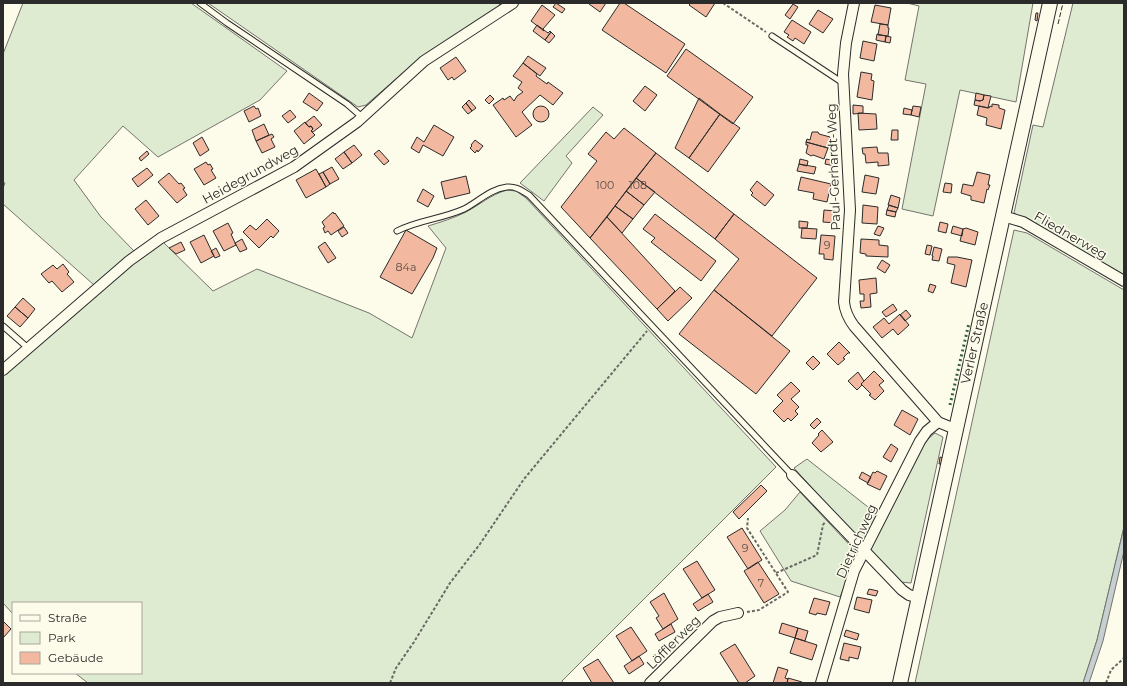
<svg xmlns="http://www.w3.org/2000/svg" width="1127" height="686" viewBox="0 0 1127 686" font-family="Montserrat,sans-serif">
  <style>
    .green { fill: #deebd1; stroke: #74746e }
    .water { fill: #c7d0d0; stroke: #74746e }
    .building { fill: #f2b8a0; stroke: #2b2b2b }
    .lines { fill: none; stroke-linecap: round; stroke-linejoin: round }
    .service-casing { stroke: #2b2b2b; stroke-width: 7 }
    .minor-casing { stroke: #2b2b2b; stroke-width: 12 }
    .secondary-casing { stroke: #2b2b2b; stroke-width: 16 }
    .path { stroke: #6a6964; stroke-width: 2; stroke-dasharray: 3 2; stroke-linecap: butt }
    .service { stroke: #fdfbea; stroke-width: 5 }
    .minor { stroke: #fdfbea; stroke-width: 10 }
    .secondary { stroke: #fdfbea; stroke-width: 14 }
    .hedge { stroke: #34623c; stroke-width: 3; stroke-dasharray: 2 3; stroke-linecap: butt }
    .fence { stroke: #2b2b2b; stroke-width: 1; stroke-dasharray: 5 2; stroke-linecap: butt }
    .labels { text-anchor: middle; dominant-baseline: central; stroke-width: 3; stroke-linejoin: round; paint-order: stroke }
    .number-label { font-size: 11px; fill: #5d4e48 }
    .street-label { font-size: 13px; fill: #2b2b2b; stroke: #fdfbea }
  </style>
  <rect width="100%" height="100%" fill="#fdfbea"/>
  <path class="green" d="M23 3H191L287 71 260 100 158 157 123 126 74 180 101 217 134 251 94 285 3 204V188L5 183 3 182V54Z
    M208 3H499L500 6 421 57 366 105 358 107Z
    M907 3H1033L1016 102 960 90 933 216 902 209 926 84 905 80 919 6Z
    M1073 3H1124V276L1014 213 1033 125 1043 127Z
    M593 107 603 115 566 156 572 163 544 201 520 183Z
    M507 190 516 191 526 198 776 467 562 681 563 683H88L75 673H141V603H13V614L3 603V375L133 264 163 242 213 291 257 269 369 313 412 338 446 248 428 226C441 222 454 218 466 212 481 204 490 195 507 190Z
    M1014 230 1027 233 1124 290V527L1097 640 1083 683H915Z
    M935 433 943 437 911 583 900 582 867 549 794 468 807 459 882 518 923 443Z
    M800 492 858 554 840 597 791 581 760 531 785 510Z"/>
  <path class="water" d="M1124 527V551L1103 641 1089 683H1083L1097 640Z"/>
  <path class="building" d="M556 3 565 9 562 13 553 7Z
    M590 3H606L600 12 589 4Z
    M620 3H624L685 44 666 73 602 30Z
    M691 3H715L706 17 689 5Z
    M793 4 798 7 790 19 785 15Z
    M542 5 555 15 543 29 544 31 531 21Z
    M875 5 891 8 888 25 871 22Z
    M818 10 833 19 823 33 809 24Z
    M1036 13H1038L1037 21 1035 20Z
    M792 20 811 32 804 44 795 38 793 41 787 37 789 35 784 32Z
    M880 24 888 25V28H889L888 36 878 35Z
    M537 25 548 33 550 31 551 32 545 40 533 31Z
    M551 32 555 36 549 43 545 40Z
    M877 34 886 36 885 42 876 40Z
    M886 36 891 37 890 43 885 42Z
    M863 41 877 44 874 61 860 58Z
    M686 49 753 97 733 124 667 76Z
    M528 56 546 68 540 76 523 63Z
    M456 57 466 71 454 80 452 77 448 80 440 68Z
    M523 63 537 74 536 76 547 84 548 82 563 93 553 105 540 95 522 112 532 125 516 137 493 105 503 98 504 100 510 96 514 101 517 96 523 92 518 88 522 82 513 76Z
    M861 72 872 74 871 80 874 81 872 100 857 97Z
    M645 86 657 95 645 111 633 101Z
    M309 93 323 103 317 111 303 102Z
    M976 93 984 95 983 100 980 101 975 100Z
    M490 95 494 99 489 104 485 100Z
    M984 95 991 96 988 108 974 105 975 100 980 101 983 100Z
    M699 98 720 114 689 158 675 148Z
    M469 100 476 108 472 111 466 103Z
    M466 103 472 111 468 114 462 107Z
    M992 104 999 105V108L1005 110 1001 129 986 125 987 118 977 115 979 106 989 108 990 106 992 107Z
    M853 105 863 106V113L853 114Z
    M533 114a8 8 0 1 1 16 0a8 8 0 1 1-16 0Z
    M254 106 256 109 258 108 261 116 249 122 244 111Z
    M913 106 921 107 919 117 911 115Z
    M904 108 912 110 911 115 903 114Z
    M290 110 296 117 288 123 282 116Z
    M858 113 876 114 877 129 859 130Z
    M720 114 740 128 708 172 689 158Z
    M314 116 322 125 313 132 311 131 313 129 311 126 309 127 305 123Z
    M305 122 309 127 311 126 313 129 311 131 315 135 304 144 294 131Z
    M264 124 269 135 256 141 252 130Z
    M434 125 454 137 443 156 423 145 419 153 411 148 417 137 424 142Z
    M624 128 656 153 590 238 561 207 597 161 588 154 606 132 614 139Z
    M892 130H898V140H891Z
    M812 132H818L819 134 830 137 828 148 806 142 807 139 810 140Z
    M272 134 274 137 271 139 275 147 262 153 256 141Z
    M202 137 209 150 200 156 193 143Z
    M475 140 483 146 478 152 477 150 475 153 470 148 472 146 471 145Z
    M806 142 828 148 824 159 813 155 811 156 806 153 808 145H806Z
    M354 145 362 155 352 163 344 152Z
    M877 147 878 153H888L889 165 878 166V162L866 163 865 154H863L862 148Z
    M379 150 389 161 384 165 374 154Z
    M147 151 149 154 141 161 139 158Z
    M344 152 352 163 343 169 335 159Z
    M656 153 734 214 715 239 636 178Z
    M800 159 808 161 807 166 799 164Z
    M826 159 836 161 835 166 825 164Z
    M206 162 208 165 210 164 213 169 211 170 216 178 204 185 194 169Z
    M799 164 816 167 814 174 797 171Z
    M332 167 339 179 330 184 323 172Z
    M147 168 153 175 138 187 132 179Z
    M316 169 326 187 306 198 296 180Z
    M323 172 330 184 326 187 319 174Z
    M977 172 990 175 988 185H990L988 190 987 189 984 203 971 200V196L961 193 963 184 973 186Z
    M169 173 179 184 181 183 185 188 183 189 187 195 177 203 158 182Z
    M865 175 879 178 876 194 862 192Z
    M466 176 470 193 445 199 441 182Z
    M801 177 831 184 827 202 813 199 814 193 798 190Z
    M636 178 655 192 644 205 626 191Z
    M757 181 774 195 765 206 751 195 753 193 750 190Z
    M945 183 952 184 951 193 943 192Z
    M423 189 434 196 428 207 417 201Z
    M626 191 644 205 633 219 615 206Z
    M891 195 900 198 898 208 888 205Z
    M146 200 159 216 148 225 135 209Z
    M863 205 878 207 877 224 862 223Z
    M889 205 898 208 896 212 887 210Z
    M615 206 633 219 622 233 607 217Z
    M824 210 836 211 835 223 823 222Z
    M887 210 896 212 895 217 886 215Z
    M333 212 334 214 335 213 344 226 331 235 328 231 325 233 323 228 325 227 322 222Z
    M655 214 716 261 701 281 651 242 655 238 643 229Z
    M734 214 817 278 772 336 714 290 739 259 715 239Z
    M607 217 675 291 657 309 590 238Z
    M267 219 279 231 273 238 271 236 259 248 243 232 250 225 256 230Z
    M799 221 808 222 807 228H799Z
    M940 222 948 224 946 233 938 231Z
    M228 223 233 233 231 234 236 245 224 251 213 231Z
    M878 226 884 228 880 236 874 234Z
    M953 226 963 229 962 236 951 233Z
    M344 227 348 233 342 237 338 231Z
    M802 228 817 229 816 239 801 238Z
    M966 228 978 232 975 245 960 241 963 229Z
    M406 230 437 248 433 258 412 294 380 277Z
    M204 235 214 256 201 263 190 242Z
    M821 235 835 236 833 260 824 259V254H819Z
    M242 239 247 249 240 252 235 243Z
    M861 239 879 240V245L888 246V257L866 256V254L860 253Z
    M181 242 185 250 176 254 169 248Z
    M325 242 336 258 328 263 318 247Z
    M927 245 932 246 930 255 925 254Z
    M934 247 942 249 939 261 932 260 933 256H932Z
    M216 248 220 256 215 258 211 251Z
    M948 257H957L972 260 966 287 951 283 955 265 947 263Z
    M882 260 890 265 885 273 877 268Z
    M63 264 69 272 67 274 74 282 62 292 52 281 49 283 41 274 53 265 57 269Z
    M876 278 877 293 870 294 871 307 861 308 860 301H864V294H860L859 280Z
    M930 284 936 286 933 293 928 291Z
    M680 287 692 298 668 321 657 309Z
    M714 290 790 351 756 394 679 334Z
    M23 298 35 309 28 318 15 307Z
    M893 304 897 310 886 317 882 312Z
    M15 307 28 318 20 327 7 316Z
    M906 310 911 316 905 321 900 315Z
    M900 314 909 325 898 335 893 329 882 338 873 327 884 318 889 324Z
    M839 342 850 353H848L843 358 845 359 838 365 827 354Z
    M813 356 820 363 813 370 806 363Z
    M874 371 884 381 879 385 884 391 875 400 869 395 871 394 861 384Z
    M858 372 864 381 861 384 862 385 857 390 848 381Z
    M791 382 800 391 791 399 799 407 795 411 798 414 791 421 788 418 784 422 773 411 783 401 777 395Z
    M902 410 918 419 910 435 894 425Z
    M817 418 821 422 814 429 810 425Z
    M822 430 833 442 821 452 812 443 819 435 818 434Z
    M891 444 898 449 891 462 883 457Z
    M940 457 943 458 941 464H939Z
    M877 471 887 476 880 490 867 484 873 472 875 473Z
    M862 472 871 477 868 483 859 478Z
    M761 485 767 491 739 519 733 512Z
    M742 528 762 560 748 569 727 537Z
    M697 561 715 590 702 598 683 569Z
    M758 562 779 594 764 603 744 571Z
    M869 589 878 591 876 596 867 594Z
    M664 593 678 619 663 629 656 618 659 616 650 602Z
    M708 594 713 602 698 611 693 604Z
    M857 597 872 600 869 613 854 609Z
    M814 598 830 602 826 615 817 613 816 615 809 613Z
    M3 621 11 629 3 638Z
    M782 623 798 628 795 638 779 633Z
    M671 624 675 632 659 641 655 634Z
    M631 627 647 651 632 661 616 636Z
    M798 628 808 631 805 641 795 638Z
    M846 630 859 634 857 640 844 636Z
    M795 638 817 645 812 660 790 653Z
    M844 643 861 647 858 659 849 657V661L840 659Z
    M735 644 755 676 745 683H739L720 653Z
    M639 656 644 664 629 674 624 666Z
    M598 659 614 683H592L583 668Z
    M778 667 788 670 785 678 788 679 787 683H773Z
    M788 678 802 682V683H787Z"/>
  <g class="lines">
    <defs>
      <path id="service" d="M200 3 227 23 347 104 362 117
        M772 36 843 83
        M397 231C418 220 442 219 464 209 478 202 490 189 507 187 516 186 522 191 529 195L792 475
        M3 326 28 348"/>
      <path id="minor" d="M854 3 846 43 843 74 850 210 844 302C845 312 848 318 854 326L938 422 955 429
        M1003 216 1023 222 1124 281
        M3 370 129 261 161 238 294 167 357 122 424 61 513 3
        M792 475 902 590 909 595 919 598
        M650 683 713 621 720 617 738 613
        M821 683 854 571 920 441 927 431 938 422"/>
      <path id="secondary" d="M900 683 1050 3"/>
    </defs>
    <use href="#service" class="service-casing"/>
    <use href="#minor" class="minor-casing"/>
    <use href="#secondary" class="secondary-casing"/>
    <path class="path" d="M723 3 766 32
      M776 573 817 555 823 525 825 522
      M747 612 759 610 788 592 747 528 748 518
      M390 683 396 668 414 642 450 583 480 544 524 479 647 331
      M1106 683 1111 670 1124 658"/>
    <use href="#service" class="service"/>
    <use href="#minor" class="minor"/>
    <use href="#secondary" class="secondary"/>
    <path class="hedge" d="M950 405 969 323"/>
    <path class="fence" d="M1058 24 1063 3"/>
  </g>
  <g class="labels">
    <g class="number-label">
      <text x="605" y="185">100</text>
      <text x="638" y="185">108</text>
      <text x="827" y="245">9</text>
      <text x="406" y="267">84a</text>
      <text x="745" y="548">9</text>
      <text x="761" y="583">7</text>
    </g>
    <g class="street-label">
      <text transform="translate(833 167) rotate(-92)">Paul-Gerhardt-Weg</text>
      <text transform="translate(250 174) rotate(-29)">Heidegrundweg</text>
      <text transform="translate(1071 235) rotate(30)">Fliednerweg</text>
      <text transform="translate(974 343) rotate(-77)">Verler Straße</text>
      <text transform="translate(856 541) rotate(-66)">Dietrichweg</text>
      <text transform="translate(673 642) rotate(-45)">Löfflerweg</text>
    </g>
  </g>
  <rect width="1127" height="686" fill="none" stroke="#2b2b2b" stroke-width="8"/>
  <rect x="12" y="602" width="130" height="72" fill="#fdfbea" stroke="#a9a89e"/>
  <rect x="20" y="615" width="20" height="6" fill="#fdfbea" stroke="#a9a89e"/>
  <text x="48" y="622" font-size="12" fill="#2b2b2b">Straße</text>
  <rect x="20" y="632" width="20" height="12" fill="#deebd1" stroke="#a9a89e"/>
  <text x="48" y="642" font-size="12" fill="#2b2b2b">Park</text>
  <rect x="20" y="652" width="20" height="12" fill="#f2b8a0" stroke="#a9a89e"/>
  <text x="48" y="662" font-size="12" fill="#2b2b2b">Gebäude</text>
</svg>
